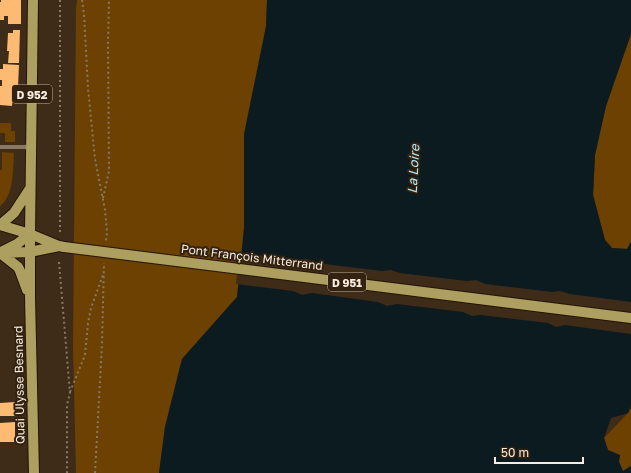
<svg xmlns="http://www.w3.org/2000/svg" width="631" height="473" viewBox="0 0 631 473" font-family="'Golos Text',sans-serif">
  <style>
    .green { fill: #6c4101 }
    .water { fill: #0c1b20 }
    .pier { fill: #3e2c19 }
    .building { fill: #fcba72 }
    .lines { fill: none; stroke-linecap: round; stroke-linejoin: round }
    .service-casing { stroke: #241403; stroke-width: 6 }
    .primary-casing { stroke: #241403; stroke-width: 12 }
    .path { stroke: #887968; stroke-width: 2; stroke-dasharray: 2 3; stroke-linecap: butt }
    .service { stroke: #8c7762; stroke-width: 4.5 }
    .primary { stroke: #ac9f60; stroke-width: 10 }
    .primary-bridge-casing { stroke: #241403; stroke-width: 12; stroke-linecap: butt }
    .primary-bridge { stroke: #ac9f60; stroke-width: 10 }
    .labels { text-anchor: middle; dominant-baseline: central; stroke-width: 4; stroke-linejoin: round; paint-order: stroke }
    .shield { fill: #33220f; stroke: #bdafa1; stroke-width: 1 }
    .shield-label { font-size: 11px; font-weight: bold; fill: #f8ece0 }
    .street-label { font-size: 12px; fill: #f8ece0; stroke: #33220f }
    .water-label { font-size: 13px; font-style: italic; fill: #b7ecfe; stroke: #33220f }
  </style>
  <rect width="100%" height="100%" fill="#3e2c19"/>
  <path class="green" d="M77 0H267L266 26 237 297 182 359 165 427 159 473H76L73 347 76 8Z
    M631 34V242L627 249 612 248 605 240 593 195 595 155 606 106Z
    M0 123H11V131H15V142H5V133H0Z
    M2 152 14 153C13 169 14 196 0 206V170H2Z
    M631 407V466L623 471 619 462 608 450 604 438 628 413Z"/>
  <path class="water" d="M267 0H631V34L606 106 595 155 593 195 605 240 612 248 627 249 631 242V407L628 413 611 418 604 438 608 450 620 455 619 462 623 471 631 466V473H159L165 427 182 359 237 297 244 228V134L266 26Z"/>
  <path class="pier" d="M239 253 298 260 307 259 316 263 382 271 391 270 400 273 467 281 476 280 485 284 552 292 560 291 570 294 631 302V334L565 325 556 327 548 323 481 315 472 316 463 312 397 304 387 306 378 302 312 293 302 295 293 291 236 284Z"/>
  <path class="building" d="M1 0H21V24H8V16H4V20H0V2H1Z
    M13 30H20L19 63H8L9 51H7L8 33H13Z
    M3 64 19 65 18 87H14L12 106 0 105V86H2V80H0V69H3Z
    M15 402V416H0V403Z
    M15 422V442H0V423Z"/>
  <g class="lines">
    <defs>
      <path id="service" d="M0 147H31"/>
      <path id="primary" d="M33 0 30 234V297L34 473
        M0 225 30 234 59 246
        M0 225 14 213 29 190
        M3 251 17 244 30 234
        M0 253 30 252 59 246 64 247
        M0 253 18 267 20 271 27 290"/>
    </defs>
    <use href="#service" class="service-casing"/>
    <use href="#primary" class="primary-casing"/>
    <path class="path" d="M60 0V233
      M82 0 84 14 88 88 95 159 105 210 107 232 106 241
      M103 198 109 171 108 42 109 0
      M59 262 70 393 67 405V473
      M70 392 85 355 88 323 91 308 103 275
      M95 473 102 344 104 263"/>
    <use href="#service" class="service"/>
    <use href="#primary" class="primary"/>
    <defs>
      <path id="primary-bridge" d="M64 247 631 318"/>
    </defs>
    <use href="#primary-bridge" class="primary-bridge-casing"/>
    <use href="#primary-bridge" class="primary-bridge"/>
  </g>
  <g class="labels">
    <g class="shield">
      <rect x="12" y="85" width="40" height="18" rx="3"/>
      <rect x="328" y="273" width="38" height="18" rx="3"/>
    </g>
    <g class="shield-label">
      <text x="32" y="94">D 952</text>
      <text x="347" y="282">D 951</text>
    </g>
    <g class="street-label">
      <text transform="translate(252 257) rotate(7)">Pont François Mitterrand</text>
      <text transform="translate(19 385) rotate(-91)">Quai Ulysse Besnard</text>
    </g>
    <g class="water-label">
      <text transform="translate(413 169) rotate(-87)">La Loire</text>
    </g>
  </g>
  <path d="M495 457v6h88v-6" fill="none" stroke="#f8ece0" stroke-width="2"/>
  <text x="501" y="457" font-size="12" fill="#f8ece0" stroke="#33220f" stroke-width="3" paint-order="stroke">50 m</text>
</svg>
